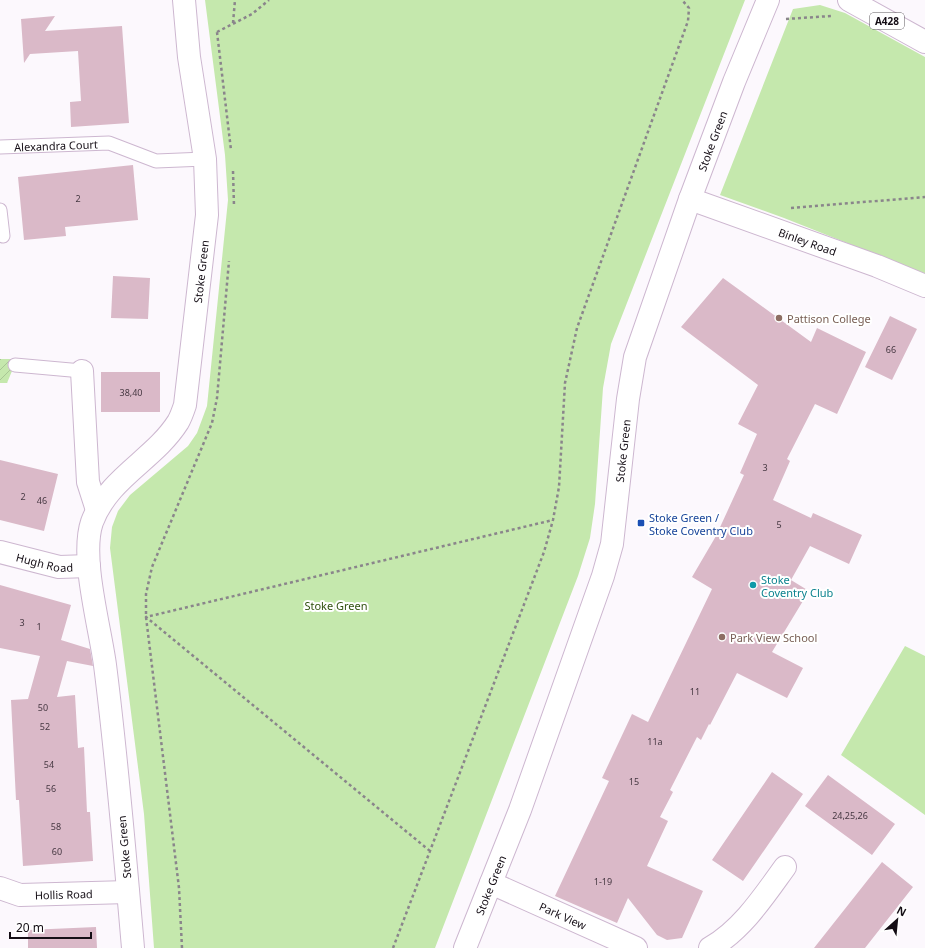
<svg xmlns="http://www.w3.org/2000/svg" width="925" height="948" viewBox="0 0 925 948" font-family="'Noto Sans',sans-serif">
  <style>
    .park { fill: #c5e8ad }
    .garden { fill: url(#garden-furrows) }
    .building { fill: #dab9c8 }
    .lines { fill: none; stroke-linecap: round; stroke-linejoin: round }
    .lane-casing { stroke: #cdb7d0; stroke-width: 15 }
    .street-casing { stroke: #cdb7d0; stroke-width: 24 }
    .secondary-casing { stroke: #cdb7d0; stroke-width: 24 }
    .primary-casing { stroke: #cdb7d0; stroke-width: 24 }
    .path { stroke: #8a858b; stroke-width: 2.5; stroke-dasharray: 3 3; stroke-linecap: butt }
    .lane { stroke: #fff; stroke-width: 13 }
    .street { stroke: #fff; stroke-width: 22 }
    .secondary { stroke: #fff; stroke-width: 22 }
    .primary { stroke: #fff; stroke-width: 22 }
    .education-dot { fill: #8d6e63; stroke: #fff; stroke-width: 1.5 }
    .transit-dot { fill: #1a4fb4; stroke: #fff; stroke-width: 1.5 }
    .culture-dot { fill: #0f9aa8; stroke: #fff; stroke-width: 1.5 }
    .labels { text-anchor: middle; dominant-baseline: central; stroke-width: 4; stroke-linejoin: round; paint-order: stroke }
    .number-label { font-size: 9px; fill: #463842 }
    .shield { fill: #fff; stroke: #5a565b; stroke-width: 1 }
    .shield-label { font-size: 10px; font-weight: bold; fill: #140d15 }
    .street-label { font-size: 11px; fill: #140d15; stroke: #fff }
    .education-label { font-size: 11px; fill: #785e54; stroke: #fff; text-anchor: start }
    .transit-label { font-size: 11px; fill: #164399; stroke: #fff; text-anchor: start }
    .culture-label { font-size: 11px; fill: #0d838f; stroke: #fff; text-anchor: start }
    .park-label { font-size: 11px; fill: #2f500e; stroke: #fff }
  </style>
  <defs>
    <pattern id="garden-furrows" width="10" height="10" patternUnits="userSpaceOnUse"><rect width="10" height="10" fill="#c5e8ad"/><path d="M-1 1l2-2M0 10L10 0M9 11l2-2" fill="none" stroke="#a8c694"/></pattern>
  </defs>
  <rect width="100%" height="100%" fill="#fcf8fd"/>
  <path class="park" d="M205 0H745L611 344 603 388 595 504 590 538 578 576 435 948H154L144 814 110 548 112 527 118 511 130 495 188 446 197 433 207 406 228 200 225 155Z
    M820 5 845 13 925 57V274L784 218 720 195 793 9Z
    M905 646 925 656V815L841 755Z"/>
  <path class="garden" d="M0 359H17L7 383H0Z"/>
  <path class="building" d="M55 16 45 31 122 26 129 123 71 127 70 102 81 101 78 51 30 54 24 63 21 19Z
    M133 165 138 220 65 227 66 236 24 240 18 177Z
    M113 276 150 278 148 319 111 318Z
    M723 278 811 342 817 328 866 352 837 414 815 404 787 459 790 461 773 500 811 518 813 513 862 535 849 564 810 546 791 580 809 591 772 652 803 668 787 698 737 673 710 725 709 724 701 740 697 737 670 790 673 792 660 817 668 821 647 866 703 891 682 938 667 940 657 935 628 898 617 923 555 896 609 781 602 778 632 714 648 722 712 589 692 577 716 536 744 475 740 473 757 434 738 424 758 385 681 327Z
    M890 316 917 329 892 380 865 367Z
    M101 372H160V412H101Z
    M0 460 58 474 44 531 0 520Z
    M0 585 71 605 61 640 90 649 93 666 67 661 57 697 75 695 78 748 84 747 87 812H90L93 861 23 866 19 800H16L11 700 28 699 40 656 0 648Z
    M772 772 803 794 743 881 712 860Z
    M828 775 895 824 872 855 805 806Z
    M882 862 913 887 865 948H814Z
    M96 927 97 948H28V930Z"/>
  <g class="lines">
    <defs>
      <g id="lane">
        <path id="s1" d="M0 147 109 143 156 161 205 159"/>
        <path d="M0 210 3 236"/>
        <path d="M15 365 82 371"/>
      </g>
      <g id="street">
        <path id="s2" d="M690 199 877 266 925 286"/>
        <path d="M82 371 88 482 97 510"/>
        <path id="s3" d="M0 552 59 567 89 566"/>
        <path id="s4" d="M491 883 636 948"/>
        <path id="s5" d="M0 888 20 895 128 892"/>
        <path id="s6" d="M133 948C125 854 117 759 105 665 100 627 80 557 92 522 109 477 154 460 178 422 181 417 183 411 185 405L207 215 205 159 189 57 184 0"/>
        <path d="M710 948C742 930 764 896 785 867"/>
      </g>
      <g id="secondary">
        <path id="s7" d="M465 948 520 810 603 576 612 544 628 399 635 357 690 199 734 82 768 0"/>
      </g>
      <path id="primary" d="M849 0 925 42"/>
    </defs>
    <use href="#lane" class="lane-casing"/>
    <use href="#street" class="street-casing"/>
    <use href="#secondary" class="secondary-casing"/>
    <use href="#primary" class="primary-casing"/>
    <path class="path" d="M786 19 831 16
      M233 23 235 0
      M217 32 231 150
      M217 32 252 14 269 0
      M233 171 234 206
      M791 208 925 197
      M430 851 146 617 553 520
      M182 948 179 888 146 617V594L152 567 212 423 217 398 229 261
      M393 948 544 552 553 520 559 487 565 383 577 328 688 21 689 8 682 0"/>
    <use href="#lane" class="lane"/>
    <use href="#street" class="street"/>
    <use href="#secondary" class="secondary"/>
    <use href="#primary" class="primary"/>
  </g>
  <g class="education-dot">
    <circle cx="779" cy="318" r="4"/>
    <circle cx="722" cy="637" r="4"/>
  </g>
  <rect class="transit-dot" x="637" y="519" width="8" height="8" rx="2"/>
  <circle class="culture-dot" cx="753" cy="585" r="4"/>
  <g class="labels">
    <g class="number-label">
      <text x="78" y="198">2</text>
      <text x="891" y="349">66</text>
      <text x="131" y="392">38,40</text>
      <text x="765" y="467">3</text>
      <text x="23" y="496">2</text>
      <text x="42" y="500">46</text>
      <text x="779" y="524">5</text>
      <text x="22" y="622">3</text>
      <text x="39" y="626">1</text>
      <text x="695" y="691">11</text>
      <text x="43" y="707">50</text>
      <text x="45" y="726">52</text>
      <text x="655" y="741">11a</text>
      <text x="49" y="764">54</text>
      <text x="634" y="781">15</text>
      <text x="51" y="788">56</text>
      <text x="850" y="815">24,25,26</text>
      <text x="56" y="826">58</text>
      <text x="57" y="851">60</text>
      <text x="603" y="881">1-19</text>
    </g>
    <rect class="shield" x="870" y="13" width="34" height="16" rx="3"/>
    <g class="shield-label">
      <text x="887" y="21">A428</text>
    </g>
    <g class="street-label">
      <text stroke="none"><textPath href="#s7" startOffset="848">Stoke Green</textPath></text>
      <text stroke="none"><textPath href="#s1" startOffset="56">Alexandra Court</textPath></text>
      <text stroke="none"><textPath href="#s2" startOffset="125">Binley Road</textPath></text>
      <text stroke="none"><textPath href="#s6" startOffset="715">Stoke Green</textPath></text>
      <text stroke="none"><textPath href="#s7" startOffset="524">Stoke Green</textPath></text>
      <text stroke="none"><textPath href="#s3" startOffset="46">Hugh Road</textPath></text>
      <text transform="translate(124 847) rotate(-95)">Stoke Green</text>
      <text stroke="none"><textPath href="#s7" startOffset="68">Stoke Green</textPath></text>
      <text stroke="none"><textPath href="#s5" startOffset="65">Hollis Road</textPath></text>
      <text stroke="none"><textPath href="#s4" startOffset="79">Park View</textPath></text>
    </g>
    <g class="education-label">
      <text x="787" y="318">Pattison College</text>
      <text x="730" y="637">Park View School</text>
    </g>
    <g class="transit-label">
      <text x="649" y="517">Stoke Green /<tspan x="649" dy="13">Stoke Coventry Club</tspan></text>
    </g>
    <g class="culture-label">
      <text x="761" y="579">Stoke<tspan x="761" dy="13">Coventry Club</tspan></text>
    </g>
    <g class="park-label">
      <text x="336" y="605">Stoke Green</text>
    </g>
  </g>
  <g transform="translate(897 920) rotate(27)" stroke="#ffffff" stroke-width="3" paint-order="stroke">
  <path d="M0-3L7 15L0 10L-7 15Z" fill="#140d15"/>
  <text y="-6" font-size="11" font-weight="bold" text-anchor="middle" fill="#140d15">N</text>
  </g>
  <path d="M10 932v6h81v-6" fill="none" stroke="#140d15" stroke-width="2"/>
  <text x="16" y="932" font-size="12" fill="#140d15" stroke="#ffffff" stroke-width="3" paint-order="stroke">20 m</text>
</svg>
